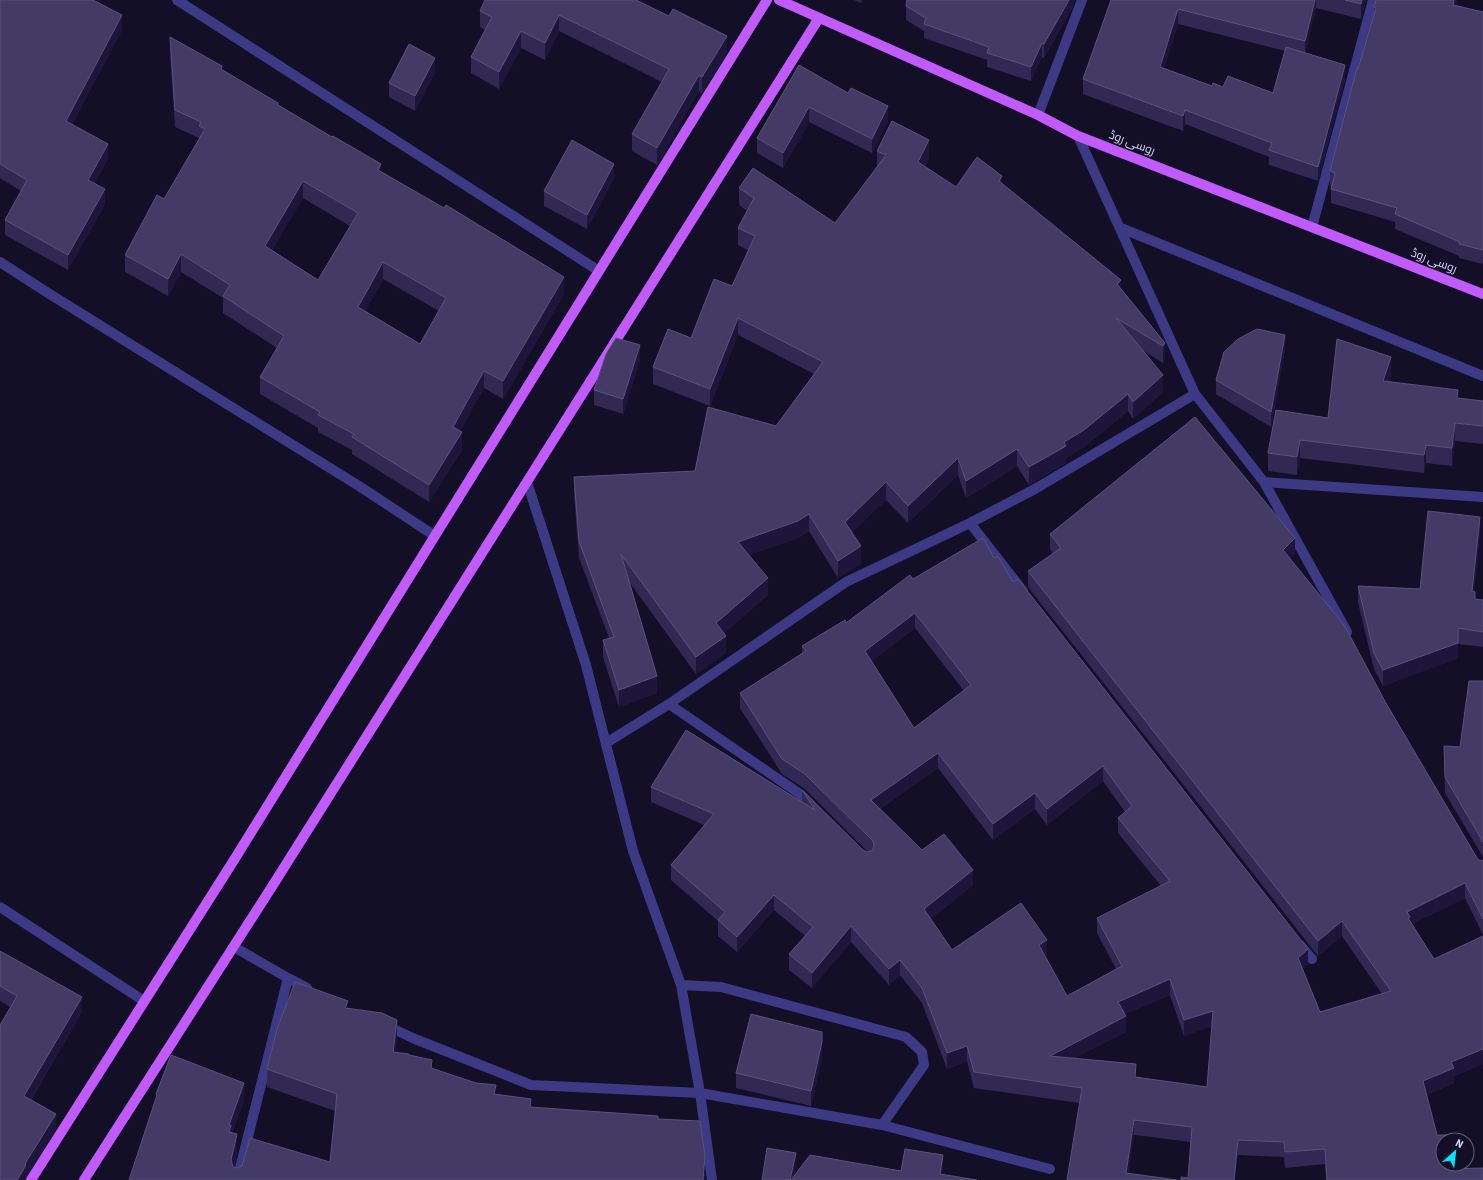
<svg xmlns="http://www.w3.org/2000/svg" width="1483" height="1180" viewBox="0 0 1483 1180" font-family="'Source Sans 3',Cairo,sans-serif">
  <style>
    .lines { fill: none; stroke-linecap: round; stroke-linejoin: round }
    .minor { stroke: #3d3a85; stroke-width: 10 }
    .major { stroke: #c25bff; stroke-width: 10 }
    .wall { fill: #312854; fill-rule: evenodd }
    .shaded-wall { fill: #1d163a }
    .building { fill: #433a66; stroke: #5a527e; fill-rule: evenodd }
    .labels { text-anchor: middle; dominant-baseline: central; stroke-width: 3; stroke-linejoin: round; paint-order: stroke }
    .street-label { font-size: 12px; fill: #d9d4ff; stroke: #130f26 }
  </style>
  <rect width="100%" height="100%" fill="#130f26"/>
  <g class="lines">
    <path class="minor" d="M177 0 599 271
      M1038 115 1082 0
      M1078 136 1195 394 1264 482 1347 632
      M1312 227 1373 0
      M1121 228 1483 376
      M0 262 48 293 359 486 435 536
      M527 482 586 665 633 851 681 985 700 1093 712 1180
      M1264 482 1483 497
      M970 523 1023 591
      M669 704 800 794 812 806
      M606 743 669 704 846 582 970 523 1035 489 1195 394
      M0 907 144 1001
      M1300 945 1312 959
      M234 947 288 978 307 988
      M681 985 721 987 906 1037 922 1052 924 1065 882 1125
      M385 1025 415 1039 531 1085 700 1093 882 1125 1050 1169
      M237 1180 288 978"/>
    <path class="major" d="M779 0 1038 115 1078 136 1483 294
      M31 1180 234 860 767 0
      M84 1180 273 885 819 18"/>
  </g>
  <path class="wall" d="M0 0 122 30 72 124 108 159 94 184 105 204 68 270 5 235V220L21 191 0 178Z
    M483 0H636L727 52 702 93 699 91 657 165 632 151V134L662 82 559 31 545 60 521 48 499 89 471 73V57L485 30 480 27V11L485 1Z
    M854 0H862L861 3Z
    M907 0H1075L1070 12 1044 58 1042 57 1031 81 987 67V60L924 38V31L906 20V6Z
    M1111 0H1366L1361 19 1316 8 1305 53 1345 79 1318 181 1269 165V157L1185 124 1183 131 1083 94V79ZM1178 24 1285 51 1273 93 1212 86 1164 68Z
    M1456 5 1483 12V264L1459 258V256L1395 229V222L1331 203V186H1330V171L1374 16V7Z
    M170 37 222 70 278 105 381 172 564 294 503 399 484 388 460 431 462 450 429 502 352 454V450L318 432V428L260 394V377L277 348 223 313V298L181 272 168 296 125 272V255L164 199 199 140V138L175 127 170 54ZM303 198 350 226 318 280 272 250ZM383 279 439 311 420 344 365 311Z
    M799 65 888 121 872 153 809 122 783 168 757 153V138Z
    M435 73 415 111 389 97V83Z
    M877 151 929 157 925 166 956 187 1002 184 1121 289 1165 343V360L1163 363 1144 351 1163 392 1133 419 1128 411 1084 447 1066 458V463L1029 485 1017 466 966 498 958 475 908 523 886 500 852 532 861 564 838 578 809 531 798 538 749 555 768 595 724 633 726 653 696 674 630 583 657 693 619 707 603 657V640L609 638 579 558 574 494V477L695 471 776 426 814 374 738 335 710 406 653 384V367L691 338 732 286 748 250 738 245V228L747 211 739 205V188L835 223 877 167Z
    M614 178 587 229 544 206V191Z
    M1285 349 1271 427 1216 394V380Z
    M640 360 623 414 594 405V390Z
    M1391 375 1389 381 1458 398 1483 401V444L1455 441 1452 466 1426 463 1424 473 1300 458 1297 475 1268 471V453L1328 418Z
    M1480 532 1474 591 1475 599 1483 600V647L1458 644V658L1383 686 1374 669 1358 602V586L1420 589Z
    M1050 534 1295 553 1290 558 1387 705 1477 858 1480 861 1483 860V935L1465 898 1412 924 1434 959 1483 936V1064L1454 1076V1083L1426 1095 1437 1135 1448 1169 1483 1180H1326L1325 1164 1285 1168 1284 1157 1238 1155 1188 1178 1191 1142 1134 1135 1067 1180 1080 1103 974 1088 967 1061 947 1069 922 1003 900 975 889 985 851 942 812 988 789 970V954L805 936 774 910 737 952 718 936V921L671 880V865L704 825 651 802V787L802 802V790L863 850 867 852H868L805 789 782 774 740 708V693L802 654V646L846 623 913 579 994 558 1013 582 1308 964 1303 969 1320 1012 1382 994 1342 936 1318 956 1028 587V571L1053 554 1050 549ZM915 628 964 691 914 728 871 662ZM938 768 993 840 1035 809 1047 825 1103 781 1125 812 1118 818V833L1161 886 1097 918V933L1116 969 1067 996 1045 956 1047 955 952 950 931 919 973 885 922 850 880 809ZM1170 995 1184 1036 1212 1026 1207 1087 1136 1077 1074 1058 1126 1032 1125 1014Z
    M1483 681V857L1445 793 1444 746 1460 747Z
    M0 951 82 1012 31 1100 56 1129 26 1177 10 1007 0 1001Z
    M348 1008 397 1037 395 1052 409 1055 432 1068 496 1095 531 1107 658 1119 705 1174 704 1180H129L156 1099V1094L244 1101 232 1133 237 1152 234 1167 238 1168 330 1162 335 1111 267 1087V1069Z
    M822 1057 811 1106 736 1088V1073Z"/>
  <path class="shaded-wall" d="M1069 0H1075L1070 12 1044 58V44Z
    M1315 0H1316V8L1305 56V41Z
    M1362 0H1366L1361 19V4Z
    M1454 0H1458L1453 19V5Z
    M1178 9V24L1160 82V67Z
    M122 15V30L66 135V121Z
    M559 15V31L545 60V43Z
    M521 31V48L499 89V72Z
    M727 36V52L702 93V77Z
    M1042 43V57L1031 81V67Z
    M435 58V73L415 111V96Z
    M1345 65V79L1318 181V167Z
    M699 75V91L657 165V148Z
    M888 106V121L872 153V139Z
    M809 107V122L783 168V153Z
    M1185 110V124L1183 131V116Z
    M929 140V157L918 179V162Z
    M108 144V159L88 195V180Z
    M381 164V181L378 170Z
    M614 164V178L587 229V215Z
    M1002 176V193L999 181Z
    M303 181V198L265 263V246Z
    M105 189V204L68 270V255Z
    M181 254V272L168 296V279Z
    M383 262V279L358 324V307Z
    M564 277V294L503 399V381Z
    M1121 280V297L1117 284Z
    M738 318V335L710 406V389Z
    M1285 335V349L1271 427V412Z
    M1165 343V360L1163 363V346Z
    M640 345V360L623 414V399Z
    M1391 357V375L1383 399V381Z
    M484 371V388L453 444V427Z
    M1163 375V392L1133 419V402Z
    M1128 394V411L1084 447 1066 458V463L1029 485V467Z
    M1455 423V441L1452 466V448Z
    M462 432V450L429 502V485Z
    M1300 440V458L1297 475V457Z
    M1426 445V463L1424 473V455Z
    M1017 449V466L966 498V481Z
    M958 458V475L908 523V506Z
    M886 482V500L845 539V522Z
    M809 514V531L798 538 738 559V542Z
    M1480 517V532L1472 607V591Z
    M1295 538V553L1283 565V550Z
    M861 546V564L838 578V561Z
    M768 578V595L716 640V623Z
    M915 613V628L865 667V651Z
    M726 636V653L696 674V657Z
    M1458 643V658L1383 686V670Z
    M657 676V693L619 707V690Z
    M938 753V768L871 815V800Z
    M1103 766V781L1047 825V809Z
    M1035 793V809L993 840V824Z
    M973 870V885L924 925V909Z
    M1465 883V898L1410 925 1407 912Z
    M774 895V910L737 952V937Z
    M1342 921V936L1318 956V941Z
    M851 926V942L812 988V973Z
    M1047 940V955L1039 961V945Z
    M1308 949V964L1298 973V958Z
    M900 960V975L889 985V969Z
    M1170 979V995L1118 1017V1002Z
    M82 997V1012L24 1111V1096Z
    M348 1001V1019L345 1008Z
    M1213 1011V1026L1184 1036V1020Z
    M1126 1016V1032L1050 1071V1056Z
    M397 1020V1037L393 1070V1052Z
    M822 1042V1057L811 1106V1091Z
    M967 1046V1061L947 1069V1053Z
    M1483 1049V1064L1454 1076V1083L1423 1096V1081L1451 1062Z
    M244 1083V1101L231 1137 229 1150V1125Z
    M56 1114V1129L26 1177 25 1180H17L26 1162Z
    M1134 1120V1135L1128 1180 1126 1173Z
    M237 1134V1152L231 1178V1160Z
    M1238 1140V1155L1235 1180H1234Z
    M796 1153V1168L794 1180H790Z
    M943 1155V1170L942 1180 940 1174Z
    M705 1156 704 1180H703Z"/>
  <path class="building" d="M0 0H93L122 15 66 121 108 144 88 180 105 189 68 255 5 220 27 180 0 164Z
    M485 0H636L669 16 673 9 727 36 702 77 699 75 657 148 632 134 669 69 559 15 545 43 521 31 499 72 471 57 492 17 480 11Z
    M907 0H1069L1044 44 1042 43 1031 67 987 53 989 47 924 24 926 18 906 6Z
    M1111 0H1315L1305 41 1178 9 1160 67 1212 86 1213 83 1223 87 1228 76 1273 93 1286 47 1345 65 1318 167 1269 150 1272 143 1185 110 1183 116 1083 79Z
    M1345 0H1362L1361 4Z
    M1376 0H1454L1453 5 1483 12V250L1459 244 1460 242 1395 214 1397 208 1331 189 1335 173 1330 171 1357 68 1358 69 1376 8 1374 7Z
    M170 37 222 66 221 69 278 103V105L332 137 333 136 381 164 378 170 444 208 446 205 564 277 503 381 484 371 453 427 462 432 429 485 352 437 354 434 318 415 320 412 260 377 284 336 223 296 230 285 181 254 168 279 125 255 157 195 164 199 205 129 199 126 201 122 175 110ZM303 181 358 213 318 280 265 246ZM383 262 446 298 420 344 358 307Z
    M409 44 435 58 415 96 389 83Z
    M799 65 848 93 851 88 888 106 872 139 809 107 783 153 757 138Z
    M892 121 929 140 918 162 956 187 977 157 1002 176 999 181 1121 280 1117 284 1165 343 1163 346 1116 318 1163 375 1133 402 1128 394 1084 430 1064 442 1066 446 1029 467 1017 449 966 481 958 458 908 506 886 482 845 522 861 546 838 561 809 514 798 521 738 542 768 578 716 623 726 636 696 657 621 554 657 676 619 690 603 640 614 637 579 541 574 477 695 471 708 407 776 426 823 362 738 318 710 389 653 367 668 329 691 338 714 279 732 286 755 236 738 228 754 198 739 188 753 168 835 223 886 155 877 151Z
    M572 140 614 164 587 215 544 191Z
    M1257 329 1285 335 1271 412 1216 380 1224 352 1238 339Z
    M616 338 640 345 623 399 594 390 606 354Z
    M1337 339 1391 357 1383 381 1458 390 1457 398 1483 401V426L1455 423 1452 448 1426 445 1424 455 1300 440 1297 457 1268 453 1276 410 1328 418Z
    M1195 417 1295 538 1283 550 1344 625 1387 705 1477 858 1480 861 1483 860V919L1465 883 1407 912 1410 917 1408 918 1434 959 1483 936V1049L1451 1062 1454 1068 1423 1081 1437 1135H1448V1140H1443V1164H1448V1169L1483 1168V1180H1327L1325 1149 1285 1152 1284 1142 1238 1140 1234 1180H1181V1177L1188 1178 1192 1127 1134 1120 1126 1173 1177 1180H1067L1082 1088 974 1072 967 1046 947 1053 922 988 900 960 889 969 851 926 812 973 789 954 813 927 774 895 737 937 718 920 725 912 671 865 714 814 651 787 686 730 815 810 802 790 863 850 867 852 872 851 874 847 873 841 805 774 782 759 740 693 806 651 802 646 845 620 846 623 910 575 913 579 983 538 994 558 998 556 1013 582 1018 579 1308 949 1298 958 1320 1012 1391 991 1342 921 1318 941 1028 571 1061 548 1050 534ZM915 613 971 685 914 728 865 651ZM938 753 993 824 1035 793 1047 809 1103 766 1132 806 1118 818 1170 881 1097 918 1122 966 1067 996 1039 945 1047 940 1021 903 952 950 924 909 973 870 944 834 922 850 871 800ZM1170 979 1184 1020 1213 1011 1207 1087 1135 1077 1136 1064 1050 1056 1126 1016 1118 1002Z
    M1428 511 1480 517 1472 591 1475 592V599L1483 600V632L1458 628V643L1383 670 1374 653 1358 586 1420 589Z
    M1469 681H1483V842L1445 777 1444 746 1460 747Z
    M0 951 82 997 24 1096 56 1114 26 1162 25 1167 17 1180H0V1025L17 996 0 986Z
    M295 982 348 1001 345 1008 382 1013 397 1020 393 1052 409 1054V1055L432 1060 431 1068 476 1083 496 1085 494 1094 531 1099 530 1107 658 1116V1119L700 1121 705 1156 703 1180H129L157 1095 156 1094 171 1055 244 1083 229 1125H231L229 1132 237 1134 231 1160 233 1167 238 1168 242 1166 250 1138 330 1162 337 1094 267 1069 277 1029Z
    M751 1014 822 1032V1042L811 1091 736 1073Z
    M767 1148 796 1153 790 1180H762Z
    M905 1149 943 1155 940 1174 977 1180H791L810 1155 901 1171Z"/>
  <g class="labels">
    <g class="street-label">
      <text transform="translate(1132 143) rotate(21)">روسی روڈ</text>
      <text transform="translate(1434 261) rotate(21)">روسی روڈ</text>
    </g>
  </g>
  <g transform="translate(1455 1152) rotate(28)"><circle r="19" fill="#130f26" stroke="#625e7d"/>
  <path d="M0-3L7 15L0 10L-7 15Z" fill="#00e5ff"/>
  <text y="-6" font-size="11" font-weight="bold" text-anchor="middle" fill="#d9d4ff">N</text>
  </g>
</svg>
